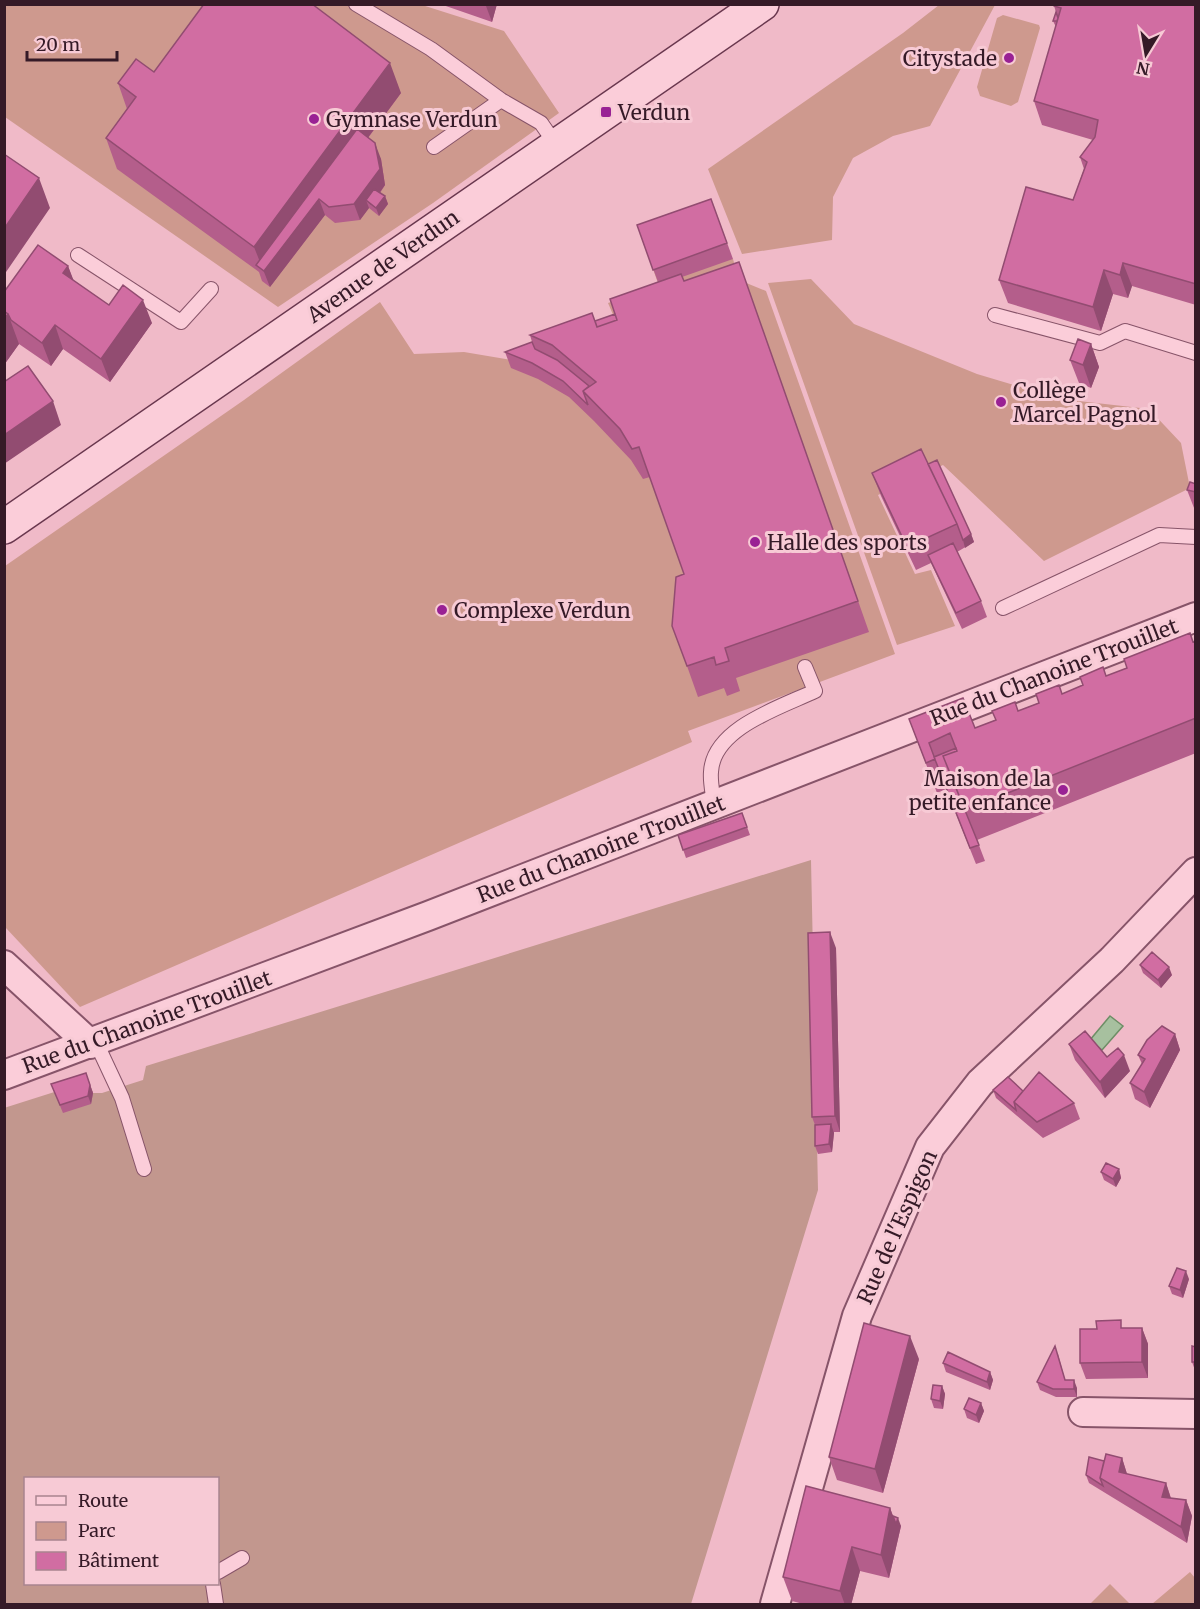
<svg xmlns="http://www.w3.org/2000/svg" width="1200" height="1609" viewBox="0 0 1200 1609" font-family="Merriweather,serif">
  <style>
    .green { fill: #ce998e }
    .cemetery { fill: #c2978e; fill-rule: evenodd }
    .water { fill: #a7c09f; stroke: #6e8e66; stroke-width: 1.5 }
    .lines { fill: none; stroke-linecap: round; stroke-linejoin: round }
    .service-casing { stroke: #875469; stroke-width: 16 }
    .minor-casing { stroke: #875469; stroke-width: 32 }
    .secondary-casing { stroke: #69374e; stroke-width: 36 }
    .service { stroke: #fbcdd9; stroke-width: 14 }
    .minor { stroke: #fbcdd9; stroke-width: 28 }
    .secondary { stroke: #fbcdd9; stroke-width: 33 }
    .wall { fill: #b45e8b }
    .shaded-wall { fill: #924c71 }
    .building { fill: #d16da2; stroke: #924c71; stroke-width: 1.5 }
    .poi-dot { fill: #992194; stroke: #f7cad5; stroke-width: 2 }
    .labels { text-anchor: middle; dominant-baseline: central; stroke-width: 6; stroke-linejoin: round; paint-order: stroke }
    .poi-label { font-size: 21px; fill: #351a27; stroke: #f7cad5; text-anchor: start }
    .street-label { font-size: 21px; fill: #351a27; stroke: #f7cad5 }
  </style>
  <rect width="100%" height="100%" fill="#f0bac8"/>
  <path class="green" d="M5 4 422 5 504 31 559 113 433 203 278 307 5 117Z
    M939 5H995L930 126 893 136 853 158 833 197 832 240 742 254 708 169 903 33Z
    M1003 15 1039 25 1040 28 1018 102 1011 106 980 96 977 87 997 18Z
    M643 241 733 259 739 280 766 291 895 654 688 731 692 742 80 1007 5 927V566L244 400 380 302 414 354 464 352 511 360 617 324 608 303 659 286Z
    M811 279 854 324 977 374 1061 399 1149 409 1181 443 1190 488 1044 561 943 465 878 495 915 574 931 570 955 626 897 645 768 283Z
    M1190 1572 1195 1578V1604H1152Z
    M1110 1584 1130 1604H1090Z"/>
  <path class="cemetery" d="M811 860 818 1190 691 1604H5L4 1108 89 1081 93 1093H102L143 1080 146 1066ZM26 1478H218V1584H26Z"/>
  <path class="water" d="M1110 1016 1123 1026 1102 1050 1090 1040Z"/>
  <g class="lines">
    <defs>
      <path id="service" d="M356 4 431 49 501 100 541 123 557 146
        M434 147 501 100
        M78 255 181 322 211 289
        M995 315 1100 343 1125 331 1196 353
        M1003 608 1159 535 1196 537
        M714 804C713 794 710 782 711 772 713 728 781 707 815 691L805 667
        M90 1044 101 1053 122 1098 144 1169
        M218 1572 242 1558
        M213 1584 216 1604"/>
      <path id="minor" d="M4 965 90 1044
        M4 1075 428 916 1196 617
        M1083 1412 1196 1414
        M775 1604 857 1316 930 1147 980 1083 1112 960 1196 872"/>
      <path id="secondary" d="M4 527 762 4"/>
    </defs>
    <use href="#service" class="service-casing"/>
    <use href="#minor" class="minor-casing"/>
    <use href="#secondary" class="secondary-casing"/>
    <use href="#service" class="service"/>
    <use href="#minor" class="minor"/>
    <use href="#secondary" class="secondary"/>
  </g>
  <path class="wall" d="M440 4H497L492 22Z
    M1196 4V305L1132 286 1128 298 1113 294 1101 331 1008 303 999 280 1073 200 1084 169 1080 157 1093 140 1042 125 1034 101 1056 27 1053 21 1056 12 1054 6Z
    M154 72 401 93 368 138 381 159 385 185 380 193 385 196 388 204 379 216 369 208 360 220 335 223 325 215 270 287 262 281 259 272 117 169 106 138 127 109 118 83Z
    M711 199 733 259 682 277 684 281 739 262 869 632 736 678 740 691 727 696 724 688 698 697 687 666 684 574 650 477 643 479 631 460 594 421 569 397 538 379 511 368 505 352 532 342 530 335 595 321 615 314 658 282 637 225Z
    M68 266 73 280 109 305 152 323 110 382 63 349 51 366 19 344 4 365V292Z
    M1091 344 1099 367 1091 388 1079 383 1070 360Z
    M928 464 971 534 974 542 957 552 981 601 987 617 962 629 931 563 916 570 881 496 872 473Z
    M1196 484V513L1187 490Z
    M1196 641V753L977 840 985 861 976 864 944 784 946 789 937 793 909 719 975 728Z
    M742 813 750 835 686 858 678 835Z
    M836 948 840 1132H834L832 1152 818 1154 815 1146V1125L812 1117Z
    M1140 965 1172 975 1161 988 1143 973Z
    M1175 1034 1180 1050 1150 1108 1135 1099 1130 1083 1142 1064 1138 1055Z
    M1069 1044 1130 1071 1105 1098 1075 1060Z
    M86 1073 93 1093 91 1104 63 1113 51 1084Z
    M993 1090 1023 1091 1074 1103 1080 1119 1043 1138 996 1098Z
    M1119 1169 1121 1178 1116 1187 1104 1180 1101 1172Z
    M1189 1279 1183 1298 1172 1294 1169 1286Z
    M1124 1328H1142L1148 1344V1378L1086 1379 1080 1363Z
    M1196 1347V1373L1192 1362Z
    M1058 1354 1065 1380 1077 1388V1397H1056L1040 1390 1037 1382Z
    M919 1359 883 1493 837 1480 829 1457Z
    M943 1363 990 1372 993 1380 990 1390 946 1372Z
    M942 1386 945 1394 943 1409 934 1408 931 1399Z
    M981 1403 984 1411 979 1423 967 1418 964 1409Z
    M1122 1458 1127 1474 1166 1483 1171 1498 1186 1500 1192 1516 1187 1543 1089 1483 1086 1475 1104 1461Z
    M890 1508 893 1516 901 1526 889 1578 860 1571 851 1605H807L792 1601 783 1577Z"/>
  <path class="shaded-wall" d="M486 4H497L492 22 486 6Z
    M390 63 401 93 321 201 319 199 325 215 270 287 254 247Z
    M375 143 381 159 385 185 371 205 366 200 369 208 360 220 354 204Z
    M39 178 50 208 4 275V229Z
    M385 196 388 204 379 216 376 208Z
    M1123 263 1132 286 1128 298 1120 275Z
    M68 266 77 289 63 273Z
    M1104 270 1113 294 1101 331 1093 307Z
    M143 300 152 323 110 382 101 359Z
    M8 314 19 344 4 365V319Z
    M55 325 63 349 51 366 42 343Z
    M1091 344 1099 367 1091 388 1083 365Z
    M53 401 61 425 4 464V435Z
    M971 534 974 542 965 548 963 540Z
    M830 932 836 948 840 1132 835 1116Z
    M1169 967 1172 975 1161 988 1158 980Z
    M1175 1034 1180 1050 1150 1108 1144 1092Z
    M1124 1055 1130 1071 1105 1098 1100 1082Z
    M90 1085 93 1093 91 1104 88 1096Z
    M831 1124 834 1133 832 1152 829 1144Z
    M1119 1169 1121 1178 1116 1187 1113 1179Z
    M1186 1271 1189 1279 1183 1298 1180 1290Z
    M1142 1328 1148 1344V1378L1142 1362Z
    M910 1336 919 1359 883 1493 875 1469Z
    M990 1372 993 1380 990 1390 987 1382Z
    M1074 1380 1077 1388V1397L1074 1389Z
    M942 1386 945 1394 943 1409 940 1401Z
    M981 1403 984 1411 979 1423 976 1415Z
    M1122 1458 1127 1474 1119 1472Z
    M1166 1483 1171 1499 1162 1497Z
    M1186 1500 1192 1516 1187 1543 1181 1527Z
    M890 1508 896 1524 898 1518 901 1526 889 1578 881 1555Z
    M852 1547 860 1571 851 1605H845L840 1591Z"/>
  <path class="building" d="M204 4H312L390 63 254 247 106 138 136 97 118 83 136 59 154 72Z
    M1054 4H1196V284L1123 263 1120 275 1104 270 1093 307 999 280 1026 187 1073 200 1087 162 1080 157 1095 137 1098 120 1034 101 1061 8 1054 6Z
    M1056 12 1058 18 1057 21H1053Z
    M357 129 375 143 380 169 354 204 329 207 319 199 264 271 256 265Z
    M4 154 39 178 4 229Z
    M374 189 385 196 376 208 366 200Z
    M711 199 727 243 653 270 637 225Z
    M38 245 68 266 63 273 109 305 123 285 143 300 101 359 55 325 42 343 11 320 8 314 4 311V292Z
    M739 262 858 601 725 648 729 661 716 665 714 657 687 666 672 626 676 577 684 574 639 447 632 449 620 429 583 391 596 382 552 345 530 335 592 313 597 327 617 320 610 299 681 274 684 281Z
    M4 311 8 314 4 319Z
    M615 314 617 320 597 327 595 321Z
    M1078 339 1091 344 1083 365 1070 360Z
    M532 342 535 349 557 360 589 386 583 391 588 405 563 381 532 363 505 352Z
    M28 366 53 401 4 435V382Z
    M921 449 957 524 907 547 872 473Z
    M937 460 971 534 963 540 957 524 928 464Z
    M1190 482 1196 484V492L1187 490Z
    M953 543 981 601 956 613 928 555Z
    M1190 633 1193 642 1196 641V718L965 810 943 756 957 751 950 733 929 743 935 759 926 763 909 719 963 698 975 728 996 720 992 711 1015 702 1018 711 1039 703 1036 694 1059 685 1062 694 1083 685 1080 677 1103 667 1106 676 1127 668 1124 659Z
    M956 748 957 751 943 756 979 845 970 848 934 757Z
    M742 813 747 827 683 850 678 835Z
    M830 932 835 1116 812 1117 808 933Z
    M1152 952 1169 967 1158 980 1140 965Z
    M1162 1026 1175 1034 1144 1092 1130 1083 1145 1059 1138 1055 1147 1040Z
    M1085 1031 1107 1057 1118 1048 1124 1055 1100 1082 1069 1044Z
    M1039 1072 1074 1103 1037 1122 1014 1102Z
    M86 1073 90 1085 88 1096 60 1105 51 1084Z
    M1008 1077 1023 1091 1014 1102 1016 1110 993 1090Z
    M831 1124 829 1144 815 1146V1125Z
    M1106 1163 1119 1169 1113 1179 1101 1172Z
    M1177 1268 1186 1271 1180 1290 1169 1286Z
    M1121 1320V1328H1142V1362L1080 1363V1329H1097L1096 1321Z
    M864 1323 910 1336 875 1469 829 1457Z
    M1055 1346 1065 1380H1074V1389H1053L1037 1382Z
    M1192 1346 1196 1347V1362H1192Z
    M948 1352 990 1372 987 1382 943 1363Z
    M933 1385 942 1386 940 1401 931 1399Z
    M969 1398 981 1403 976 1415 964 1409Z
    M1106 1454 1122 1458 1119 1472 1166 1483 1162 1497 1186 1500 1181 1527 1100 1478Z
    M1089 1457 1104 1461 1100 1478 1103 1486 1086 1475Z
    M806 1486 890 1508 881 1555 852 1547 840 1591 783 1577Z
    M893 1516 898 1518 896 1524Z"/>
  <g class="poi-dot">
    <circle cx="1009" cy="58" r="6"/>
    <rect x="600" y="106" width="12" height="12" rx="3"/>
    <circle cx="314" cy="119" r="6"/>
    <circle cx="1001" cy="402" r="6"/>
    <circle cx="755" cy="542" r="6"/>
    <circle cx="442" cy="610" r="6"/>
    <circle cx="1063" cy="790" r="6"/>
  </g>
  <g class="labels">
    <g class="poi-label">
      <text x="997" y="58" text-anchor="end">Citystade</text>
      <text x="618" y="112">Verdun</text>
      <text x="326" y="119">Gymnase Verdun</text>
      <text x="1013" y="390">Collège<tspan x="1013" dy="24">Marcel Pagnol</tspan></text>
      <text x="767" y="542">Halle des sports</text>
      <text x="454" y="610">Complexe Verdun</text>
      <text x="1051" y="778" text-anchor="end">Maison de la<tspan x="1051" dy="24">petite enfance</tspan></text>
    </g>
    <g class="street-label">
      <text transform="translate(383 266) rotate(-35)">Avenue de Verdun</text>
      <text transform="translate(1054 672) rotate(-21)">Rue du Chanoine Trouillet</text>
      <text transform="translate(601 849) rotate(-21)">Rue du Chanoine Trouillet</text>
      <text transform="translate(147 1022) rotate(-20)">Rue du Chanoine Trouillet</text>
      <text transform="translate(897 1227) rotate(-66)">Rue de l'Espigon</text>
    </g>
  </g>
  <rect width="1200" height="1609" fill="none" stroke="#351a27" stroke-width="12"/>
  <rect x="24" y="1477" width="195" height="108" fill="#f7cad5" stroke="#a9848f" stroke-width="1.5"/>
  <rect x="36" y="1496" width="30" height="9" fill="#fbcdd9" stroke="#a9848f" stroke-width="1.5"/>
  <text x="78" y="1507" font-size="18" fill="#351a27">Route</text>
  <rect x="36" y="1522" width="30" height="18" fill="#ce998e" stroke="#a9848f" stroke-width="1.5"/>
  <text x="78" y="1537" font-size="18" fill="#351a27">Parc</text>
  <rect x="36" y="1552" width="30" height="18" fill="#d16da2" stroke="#a9848f" stroke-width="1.5"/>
  <text x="78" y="1567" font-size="18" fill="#351a27">Bâtiment</text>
  <g transform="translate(1146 54) rotate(191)" stroke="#f7cad5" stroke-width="4.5" paint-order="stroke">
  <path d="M0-4.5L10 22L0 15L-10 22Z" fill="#351a27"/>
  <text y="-9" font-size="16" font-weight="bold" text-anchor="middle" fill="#351a27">N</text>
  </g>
  <path d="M27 51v9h90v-9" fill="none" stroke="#351a27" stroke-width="3"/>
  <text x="36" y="51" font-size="18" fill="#351a27" stroke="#f7cad5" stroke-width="4.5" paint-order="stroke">20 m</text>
</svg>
